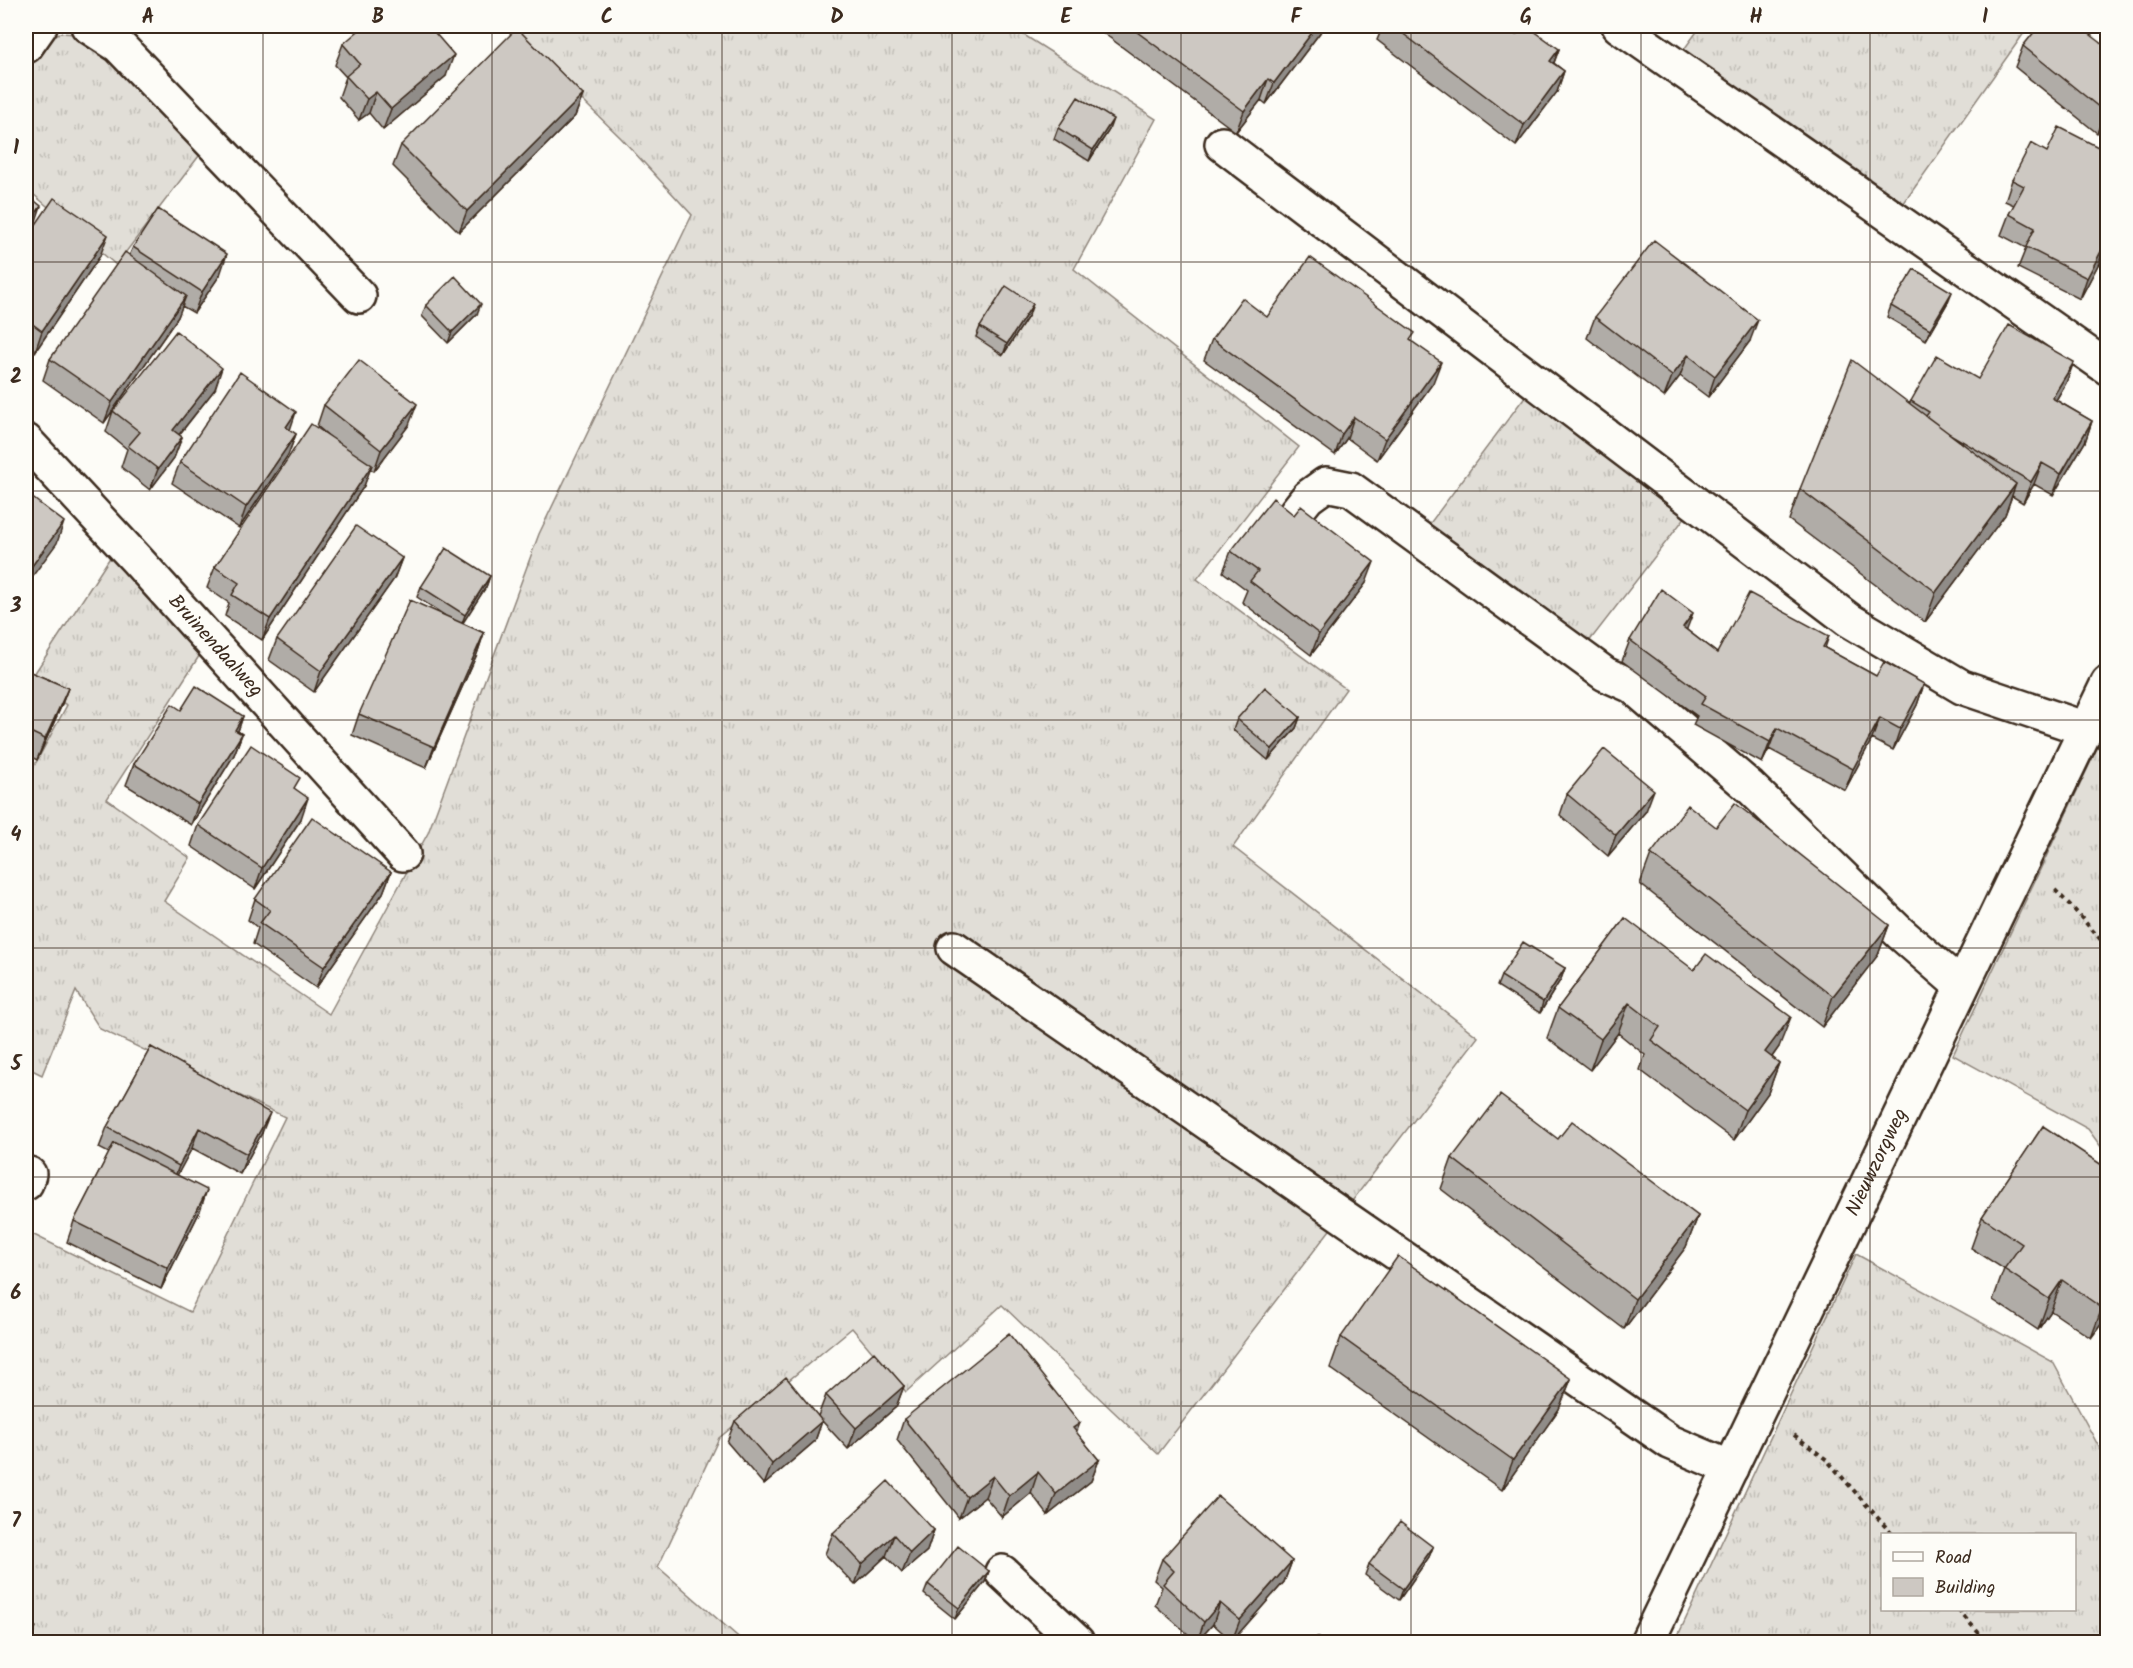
<svg xmlns="http://www.w3.org/2000/svg" width="2133" height="1668" viewBox="0 0 2133 1668" font-family="Kalam,sans-serif">
  <style>
    .grass { fill: url(#grass-tufts); stroke: #8e847a; stroke-width: 1.5; fill-rule: evenodd }
    .lines { fill: none; stroke-linecap: round; stroke-linejoin: round }
    .minor-casing { stroke: #3b2a1e; stroke-width: 38 }
    .path { stroke: #3b2a1e; stroke-width: 4; stroke-dasharray: 4.5 4.5; stroke-linecap: butt }
    .minor { stroke: #fdfcf7; stroke-width: 33 }
    .wall { fill: #b0aca7; stroke: #3b2a1e; stroke-width: 1.5 }
    .shaded-wall { fill: #908c88; stroke: #3b2a1e; stroke-width: 1.5 }
    .building { fill: #cdc8c2; stroke: #3b2a1e; stroke-width: 1.5 }
    .grid { fill: none; stroke: #3b2a1e; stroke-width: 1.5; stroke-opacity: 0.55 }
    .labels { text-anchor: middle; dominant-baseline: central; stroke-width: 4.5; stroke-linejoin: round; paint-order: stroke }
    .street-label { font-size: 20px; fill: #3b2a1e; stroke: #fdfcf7 }
    .neatline { fill: none; stroke: #3b2a1e; stroke-width: 2 }
    .grid-label { font-size: 20px; text-anchor: middle; font-weight: bold; fill: #3b2a1e }
  </style>
  <defs>
    <pattern id="grass-tufts" width="24" height="20" patternUnits="userSpaceOnUse" patternTransform="scale(1.5)"><rect width="24" height="20" fill="#e1ded7"/><path d="M3 7l-1-3M5 7V3M7 7l1-3M15 17l-1-3M17 17v-4M19 17l1-3" fill="none" stroke="#c2bfb8"/></pattern>
  </defs>
  <rect width="100%" height="100%" fill="#fdfcf7"/>
  <filter id="ink" filterUnits="userSpaceOnUse"><feTurbulence type="fractalNoise" baseFrequency=".0167" numOctaves="2"/><feDisplacementMap in="SourceGraphic" scale="12" xChannelSelector="R" yChannelSelector="G"/><feConvolveMatrix kernelMatrix="1 2 1 2 8 2 1 2 1" color-interpolation-filters="sRGB"/></filter>
  <g filter="url(#ink)">
    <path class="grass" d="M506 26H1010L1156 119 1074 269 1299 447 1197 579 1346 689 1233 847 1478 1037 1158 1454 1002 1305 906 1392 852 1328 719 1438 658 1567 744 1642H36L26 1638V1231L190 1312 285 1117 100 1029 76 991 42 1075 26 1067V781L67 705 27 685 111 556 203 650 107 799 190 858 164 901 329 1014 428 833 539 534 692 215 621 138Z
      M1701 26H2029L1901 207 1682 52Z
      M60 33 78 34 97 43 202 152 116 265 26 188V66L49 37Z
      M1529 391 1690 511 1588 643 1425 530Z
      M2107 727V1155L2088 1129 1953 1055Z
      M1856 1254 2053 1362 2107 1462V1642H1675ZM1882 1534H2074V1610H1882Z"/>
    <g class="lines">
      <defs>
        <g id="minor">
          <path d="M88 26 119 46 359 296"/>
          <path d="M1619 26 2108 368"/>
          <path d="M26 46 40 26"/>
          <path d="M1222 144 1849 620 1962 687 2086 729"/>
          <path id="s1" d="M26 441 136 559 403 854"/>
          <path d="M1296 512 1308 497 1326 484 1351 489 1605 674 1632 686 1750 787 1900 933 1961 986"/>
          <path d="M954 948 1670 1442 1731 1468"/>
          <path d="M26 1183 29 1174"/>
          <path d="M1002 1572 1077 1642"/>
          <path id="s2" d="M1647 1642 2108 683"/>
        </g>
      </defs>
      <use href="#minor" class="minor-casing"/>
      <path class="path" d="M2055 890 2071 906 2108 948
        M1794 1435 1827 1460 1892 1534
        M1958 1610 1987 1642"/>
      <use href="#minor" class="minor"/>
    </g>
    <path class="wall" d="M1094 26H1325L1266 104 1261 100 1236 132Z
      M1383 26H1515L1511 32 1516 35 1559 49 1554 63 1564 71 1557 92 1516 146 1377 40Z
      M343 44 446 76 383 130 369 113 359 120 339 97 346 77 335 65Z
      M2023 46 2108 48V120L2097 133 2015 67Z
      M583 95 575 116 459 232 393 166 401 145Z
      M1058 128 1109 130 1089 161 1054 139Z
      M2047 152H2108V268L2099 263 2080 299 2018 268 2026 248 2001 235 2009 214 2014 205 2005 201 2012 180Z
      M26 239 100 256 35 352 26 346Z
      M133 247 220 275 194 313 182 306 178 317 104 423 43 380 50 359 129 256Z
      M1948 302 1926 340 1887 317 1891 306Z
      M426 305 477 314 448 343 422 316Z
      M1029 315 1003 355 976 337 980 327Z
      M1267 317 1412 341 1433 383 1377 460 1347 438 1335 455 1204 360 1212 339Z
      M1595 317 1750 341 1708 397 1680 376 1664 397 1587 338Z
      M1978 379 2066 383 2056 400 2092 421 2085 442 2053 495 2034 484 2023 503 2012 496 2005 515 1925 622 1789 520 1800 489 1909 404 1911 401Z
      M215 389 179 435 182 437 174 458 150 490 121 467 127 449 106 432 113 411Z
      M324 405 409 425 374 471 370 469 364 486 262 640 225 616 229 603 207 588 215 567 331 438 317 426Z
      M290 430 296 434 288 455 239 528 172 483 180 462Z
      M1294 515 1366 583 1311 655 1242 602 1247 590 1223 572 1231 551Z
      M402 558 394 579 314 692 269 660 277 639Z
      M490 576 486 587 462 623 484 633 477 654 426 768 352 735 359 714 444 615 417 597 421 587Z
      M1687 630 1717 653 1829 636 1825 648 1876 676 1924 684 1917 705 1893 750 1872 739 1845 790 1769 749 1762 763 1693 725 1697 716 1622 661 1630 640Z
      M26 668 28 671 68 688 60 709 37 760 26 754Z
      M181 710 243 716 238 731 242 734 234 755 191 825 126 785 134 764Z
      M1300 717 1296 728 1268 760 1233 730 1237 719Z
      M296 790 301 819 255 889 191 846 198 825Z
      M1567 794 1646 811 1608 856 1560 815Z
      M1716 827 1889 925 1878 955 1822 1027 1640 884 1651 854Z
      M391 872 383 893 316 988 253 944 258 928 248 920 255 899Z
      M1625 918 1779 1047 1772 1057 1779 1063 1768 1093 1734 1140 1640 1070 1645 1055 1618 1033 1590 1070 1547 1038 1558 1008Z
      M1565 968 1561 979 1540 1013 1497 986 1501 976Z
      M151 1047 262 1133 240 1174 192 1148 177 1175 200 1211 161 1289 67 1242 74 1221 109 1153 99 1148 107 1127Z
      M2043 1126 2108 1315 2091 1338 2051 1311 2038 1330 1993 1300 2004 1269 1971 1248 1982 1217Z
      M1558 1139 1698 1216 1686 1247 1624 1329 1441 1189 1452 1158Z
      M1341 1337 1571 1379 1559 1409 1502 1490 1330 1368Z
      M904 1386 896 1407 848 1449 822 1421 815 1441 764 1485 727 1442 735 1421 818 1416 826 1395Z
      M2108 1395V1414L2102 1408 2105 1397Z
      M904 1419 1076 1433 1099 1460 1091 1481 1048 1515 1031 1493 1002 1517 985 1497 959 1518 897 1440Z
      M934 1530 927 1551 902 1573 886 1556 855 1585 825 1554 833 1533Z
      M1433 1547 1429 1557 1399 1600 1365 1575 1369 1564Z
      M1162 1559 1292 1561 1284 1582 1232 1641 1213 1624 1197 1642 1155 1605 1162 1587 1154 1580Z
      M989 1571 985 1582 955 1619 924 1594 928 1584Z"/>
    <path class="shaded-wall" d="M1317 26H1325L1266 104 1274 83Z
      M1507 26H1515L1498 48 1506 28Z
      M1559 49 1551 70 1550 61Z
      M454 55 446 76 383 130 391 109Z
      M1564 71 1557 92 1516 146 1524 125Z
      M1268 79 1261 100 1236 132 1244 111Z
      M376 92 369 113 359 120 367 99Z
      M583 95 575 116 459 232 467 211Z
      M2108 109V120L2097 133 2105 112Z
      M1113 119 1109 130 1089 161 1093 150Z
      M41 206 34 227 26 238V227Z
      M108 235 100 256 35 352 42 331Z
      M2106 242 2099 263 2080 299 2087 278Z
      M227 254 220 275 194 313 202 292Z
      M1952 292 1948 302 1926 340 1930 329Z
      M186 296 178 317 104 423 112 402Z
      M481 304 477 314 448 343 452 332Z
      M1033 304 1029 315 1003 355 1007 344Z
      M1758 320 1750 341 1708 397 1715 376Z
      M1688 355 1680 376 1664 397 1672 376Z
      M1441 362 1433 383 1377 460 1385 439Z
      M2074 362 2066 383 2045 419 2052 398Z
      M222 368 215 389 166 451 173 430Z
      M417 404 409 425 374 471 381 450Z
      M296 412 289 433 286 427Z
      M1354 417 1347 438 1335 455 1342 434Z
      M2092 421 2085 442 2053 495 2061 474Z
      M296 434 288 455 239 528 246 507Z
      M182 437 174 458 150 490 158 469Z
      M2042 463 2034 484 2023 503 2031 482Z
      M372 465 364 486 262 640 270 619Z
      M2016 484 2005 515 1925 622 1936 592Z
      M64 522 57 543 26 585V574Z
      M402 558 394 579 314 692 321 671Z
      M1374 562 1366 583 1311 655 1319 634Z
      M490 576 486 587 461 626 465 615Z
      M1693 613 1685 634 1683 627Z
      M484 633 477 654 426 768 434 747Z
      M1924 684 1917 705 1893 750 1900 729Z
      M68 688 60 709 37 760 45 739Z
      M243 716 236 737 235 730Z
      M1300 717 1296 728 1268 760 1272 749Z
      M1880 718 1872 739 1845 790 1853 769Z
      M1777 728 1769 749 1762 763 1770 742Z
      M242 734 234 755 191 825 198 804Z
      M1654 790 1646 811 1608 856 1616 835Z
      M308 798 301 819 255 889 262 868Z
      M391 872 383 893 316 988 324 967Z
      M1889 925 1878 955 1822 1027 1833 996Z
      M1565 968 1561 979 1540 1013 1543 1002Z
      M1629 1003 1618 1033 1590 1070 1601 1039Z
      M1791 1017 1779 1047 1754 1082 1765 1052Z
      M1779 1063 1768 1093 1734 1140 1745 1110Z
      M270 1113 262 1133 240 1174 247 1154Z
      M199 1128 192 1148 171 1187 179 1166Z
      M207 1190 200 1211 161 1289 168 1268Z
      M2108 1197V1211L2103 1204Z
      M1698 1216 1686 1247 1624 1329 1635 1299Z
      M2062 1280 2051 1311 2038 1330 2049 1299Z
      M2108 1300V1315L2091 1338 2102 1308Z
      M1571 1379 1559 1409 1502 1490 1513 1460Z
      M904 1386 896 1407 848 1449 856 1428Z
      M822 1421 815 1441 764 1485 772 1464Z
      M1080 1423 1072 1444 1073 1428Z
      M1099 1460 1091 1481 1048 1515 1056 1494Z
      M1038 1472 1031 1493 1002 1517 1009 1496Z
      M993 1476 985 1497 959 1518 967 1497Z
      M934 1530 927 1551 902 1573 910 1553Z
      M894 1535 886 1556 855 1585 862 1564Z
      M1433 1547 1429 1557 1399 1600 1403 1589Z
      M1292 1561 1284 1582 1232 1641 1240 1620Z
      M989 1571 985 1582 955 1619 959 1608Z
      M1220 1603 1213 1624 1197 1642 1204 1622Z"/>
    <path class="building" d="M364 26H429L454 55 391 109 376 92 367 99 346 76 360 64 343 44Z
      M1129 26H1317L1274 83 1268 79 1244 111Z
      M1393 26H1507L1506 28 1516 35 1523 26H1527L1559 49 1550 61 1564 71 1524 125Z
      M2039 26H2079L2108 48V109L2105 112 2023 46Z
      M517 28 583 95 467 211 401 145Z
      M1078 97 1113 119 1093 150 1058 128Z
      M2059 127 2108 152V243L2106 242 2087 278 2026 247 2035 228 2009 214 2024 186 2012 180 2031 143 2047 152Z
      M26 194 41 206 26 227Z
      M54 198 108 235 42 331 26 319V239Z
      M158 209 227 254 202 292 133 247Z
      M1654 240 1758 320 1715 376 1688 355 1672 376 1595 317Z
      M125 252 186 296 112 402 50 359Z
      M1310 257 1415 333 1410 340 1441 362 1385 439 1354 417 1342 434 1212 339 1242 298 1267 317Z
      M1914 269 1952 292 1930 329 1891 306Z
      M455 276 481 304 452 332 426 305Z
      M1006 286 1033 304 1007 344 980 327Z
      M2009 325 2074 362 2052 398 2092 421 2061 474 2042 463 2031 482 1950 434 1926 416 1929 412 1911 401 1937 355 1978 379Z
      M176 331 222 368 173 430 182 437 158 469 128 446 140 432 113 411Z
      M359 360 417 404 381 450 324 405Z
      M1852 360 2016 484 1936 592 1800 489Z
      M240 372 296 412 286 427 296 434 246 507 180 462Z
      M311 424 372 465 270 619 232 595 239 583 215 567Z
      M26 493 64 522 26 574Z
      M1273 498 1294 515 1301 506 1374 562 1319 634 1250 581 1258 571 1231 551Z
      M356 526 402 558 321 671 277 639Z
      M446 548 490 576 465 615 421 587Z
      M1661 589 1693 613 1683 627 1717 653 1749 593 1829 636 1823 647 1876 676 1884 662 1924 684 1900 729 1880 718 1853 769 1777 728 1770 742 1701 704 1706 696 1630 640Z
      M410 600 484 633 434 747 359 714Z
      M26 668 28 671 68 688 45 739 26 730Z
      M196 686 243 716 235 730 242 734 198 804 134 764 172 704 181 710Z
      M1265 687 1300 717 1272 749 1237 719Z
      M251 745 300 778 294 788 308 798 262 868 198 825Z
      M1604 749 1654 790 1616 835 1567 794Z
      M1735 803 1889 925 1833 996 1651 854 1688 805 1716 827Z
      M312 817 391 872 324 967 260 923 270 910 255 899Z
      M1625 918 1694 970 1706 954 1791 1017 1765 1052 1779 1063 1745 1110 1651 1040 1660 1027 1629 1003 1601 1039 1558 1008Z
      M1523 942 1565 968 1543 1002 1501 976Z
      M151 1047 270 1113 247 1154 199 1128 179 1166 107 1127Z
      M1500 1095 1558 1139 1572 1121 1698 1216 1635 1299 1452 1158Z
      M2043 1126 2108 1169V1197L2103 1204 2108 1206V1300L2102 1308 2062 1280 2049 1299 2004 1269 2022 1244 1982 1217Z
      M114 1143 207 1190 168 1268 74 1221Z
      M1398 1256 1571 1379 1513 1460 1341 1337Z
      M1009 1334 1080 1423 1073 1428 1099 1460 1056 1494 1038 1472 1009 1496 993 1476 967 1497 904 1419Z
      M874 1352 904 1386 856 1428 826 1395Z
      M786 1377 822 1421 772 1464 735 1421Z
      M888 1481 934 1530 910 1553 894 1535 862 1564 833 1533Z
      M1218 1496 1292 1561 1240 1620 1220 1603 1204 1622 1163 1584 1174 1571 1162 1559Z
      M1400 1522 1433 1547 1403 1589 1369 1564Z
      M958 1546 989 1571 959 1608 928 1584Z
      M26 1622 36 1627 29 1642H26Z
      M1317 1637 1323 1642H1312Z"/>
  </g>
  <path class="grid" d="M263 26V1642M492 26V1642M722 26V1642M952 26V1642M1181 26V1642M1411 26V1642M1641 26V1642M1870 26V1642M26 262H2108M26 491H2108M26 720H2108M26 948H2108M26 1177H2108M26 1406H2108"/>
  <g class="labels">
    <g class="street-label">
      <text stroke="none"><textPath href="#s1" startOffset="279">Bruinendaalweg</textPath></text>
      <text stroke="none"><textPath href="#s2" startOffset="532">Nieuwzorgweg</textPath></text>
    </g>
  </g>
  <rect width="2133" height="1668" fill="none" stroke="#fdfcf7" stroke-width="66"/>
  <rect x="1881" y="1533" width="195" height="78" fill="#fdfcf7" stroke="#afa8a0" stroke-width="1.5"/>
  <rect x="1893" y="1552" width="30" height="9" fill="#fdfcf7" stroke="#afa8a0" stroke-width="1.5"/>
  <text x="1935" y="1563" font-size="18" fill="#3b2a1e">Road</text>
  <rect x="1893" y="1578" width="30" height="18" fill="#cdc8c2" stroke="#afa8a0" stroke-width="1.5"/>
  <text x="1935" y="1593" font-size="18" fill="#3b2a1e">Building</text>
  <rect x="33" y="33" width="2067" height="1602" class="neatline"/>
  <g class="grid-label">
    <text x="148" y="23">A</text>
    <text x="378" y="23">B</text>
    <text x="607" y="23">C</text>
    <text x="837" y="23">D</text>
    <text x="1066" y="23">E</text>
    <text x="1296" y="23">F</text>
    <text x="1526" y="23">G</text>
    <text x="1756" y="23">H</text>
    <text x="1985" y="23">I</text>
    <text x="16" y="154">1</text>
    <text x="16" y="383">2</text>
    <text x="16" y="612">3</text>
    <text x="16" y="841">4</text>
    <text x="16" y="1070">5</text>
    <text x="16" y="1299">6</text>
    <text x="16" y="1527">7</text>
  </g>
</svg>
